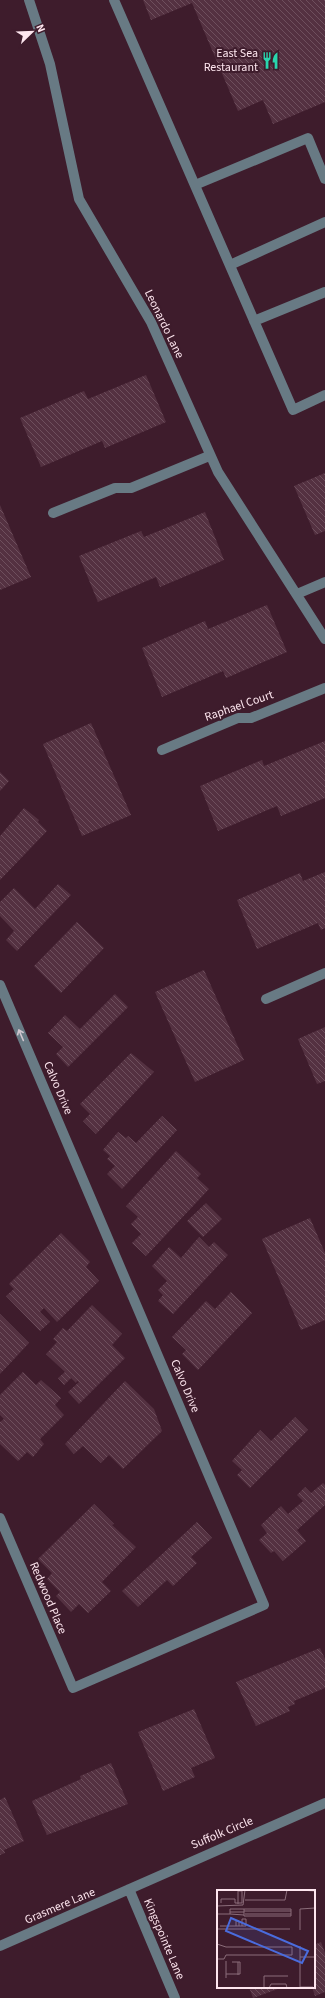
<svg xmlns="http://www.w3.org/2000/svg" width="325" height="1998" viewBox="0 0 325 1998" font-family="'Source Sans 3',sans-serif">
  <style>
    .building { fill: url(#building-back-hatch) }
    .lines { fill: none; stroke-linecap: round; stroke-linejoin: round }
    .minor { stroke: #687a84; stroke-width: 10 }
    .oneway { stroke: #d1c6cf }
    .labels { text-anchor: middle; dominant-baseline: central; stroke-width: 4; stroke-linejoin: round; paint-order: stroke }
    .poi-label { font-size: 12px; fill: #fee6ef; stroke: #3e1c2c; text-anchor: end }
    .street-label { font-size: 12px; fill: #fee6ef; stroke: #3e1c2c }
    .inset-road { fill: none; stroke: #8b6d7a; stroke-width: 1 }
    .view { fill: #4a6cdd; fill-opacity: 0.15; stroke: #4a6cdd; stroke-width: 2 }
    .inset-edge { fill: none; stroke: #fee6ef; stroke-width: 2 }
  </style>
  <defs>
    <pattern id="building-back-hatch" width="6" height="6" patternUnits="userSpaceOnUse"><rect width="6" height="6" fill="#543141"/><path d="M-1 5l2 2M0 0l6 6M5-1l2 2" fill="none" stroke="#6e4f5d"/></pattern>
  </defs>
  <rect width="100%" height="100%" fill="#3e1c2c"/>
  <path class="building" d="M143 0H325V102L273 124 263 100 238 111 192 3 151 20Z
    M146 375 166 422 105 448 102 441 41 467 20 418 84 391 88 399Z
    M325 473V531L315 535 294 486Z
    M0 505 31 577 0 590Z
    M205 512 224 560 160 587 156 577 98 602 79 556 141 531 144 537Z
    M267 605 287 652 226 678 223 671 162 697 142 648 205 621 208 629Z
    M91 723 131 815 82 836 43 744Z
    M325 741V798L281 816 277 806 218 831 200 786 262 760 264 766Z
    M0 772 9 781 0 791Z
    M24 808 39 820 38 822 47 831 0 880V836Z
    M325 872V928L321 930 318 923 257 949 237 900 300 873 303 881Z
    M58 884 71 895 17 951 6 940 14 931 0 916V902L14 888 35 909Z
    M77 922 104 948 61 993 34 966Z
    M204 970 244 1060 195 1082 155 992Z
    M115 994 128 1007 68 1067 56 1054 63 1047 48 1033 65 1015 80 1029Z
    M325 1027V1081L317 1084 298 1039Z
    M131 1053 154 1072 96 1134 83 1121 90 1114 80 1104Z
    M162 1116 177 1130 122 1189 107 1174 115 1166 107 1159 110 1156 103 1150 118 1132 126 1138 128 1136 136 1143Z
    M176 1151 201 1174 197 1178 209 1189 146 1256 132 1243 141 1234 131 1224 138 1217 126 1206Z
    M206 1203 222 1219 203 1237 187 1221Z
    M310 1218 325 1253V1320L301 1330 262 1239Z
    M61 1233 90 1262 86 1267 99 1281 57 1322 44 1308 40 1312 50 1322 40 1331 6 1296 14 1289 9 1284Z
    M199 1237 209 1247 214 1242 228 1255 173 1314 158 1301 163 1295 158 1290 167 1281 152 1266 169 1247 181 1258Z
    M231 1292 252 1313 198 1370 182 1354 186 1350 172 1337 206 1301 215 1309Z
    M92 1305 122 1334 112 1345 125 1358 79 1404 68 1392 79 1382 77 1381 76 1383 71 1378 64 1385 58 1378 65 1372 46 1354 57 1342 53 1339 63 1328 67 1331Z
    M0 1314 29 1343 0 1374Z
    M23 1372 36 1385 41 1380 61 1398 55 1405 64 1415 40 1439 44 1444 33 1457 27 1452 18 1461 0 1444V1422L4 1419 0 1415V1395Z
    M125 1381 154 1409 162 1431 123 1469 109 1455 101 1463 83 1446 74 1454 65 1444Z
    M295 1417 308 1430 250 1488 237 1475 242 1470 232 1461 260 1430 271 1441Z
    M323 1483 325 1485V1505L297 1530 306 1541 283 1561 274 1551 271 1553 259 1540 267 1533 261 1525 281 1506 288 1514 303 1501 297 1495 305 1487 311 1493Z
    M94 1504 114 1524 112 1525 136 1547 102 1582 111 1591 88 1613 79 1604 71 1612 56 1596 60 1592 47 1579 52 1573 38 1559Z
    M197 1522 212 1538 191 1557 197 1563 173 1586 167 1580 138 1607 122 1591Z
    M320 1648 325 1659V1688L294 1701 295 1704 288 1707 290 1711 256 1726 236 1682Z
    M194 1709 215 1758 191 1768 195 1777 163 1791 138 1732Z
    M111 1763 128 1804 47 1835 32 1801 81 1779 80 1776Z
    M5 1797 24 1841 4 1850 5 1853 0 1855V1800Z
    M321 1942 325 1953V1992L315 1996 312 1987H314V1945Z
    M249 1987H283L253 1998Z"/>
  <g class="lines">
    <path class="minor" d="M29 0 50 64 79 199 151 322 218 472 325 639
      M114 0 293 410 325 395
      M195 185 308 138 325 179
      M230 265 325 222
      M254 321 325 292
      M53 513 115 488H131L209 456
      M297 594 325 582
      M162 750 238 718H251L325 688
      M0 985 264 1605 73 1688 0 1518
      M266 999 325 973
      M129 1889 175 1998
      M0 1946 325 1803"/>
  </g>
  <defs><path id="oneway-shaft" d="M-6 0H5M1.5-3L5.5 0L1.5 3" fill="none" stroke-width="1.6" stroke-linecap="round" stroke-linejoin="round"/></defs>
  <use class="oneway" href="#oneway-shaft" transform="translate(21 1035) rotate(-113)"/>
  <defs>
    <symbol id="restaurant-bare" viewBox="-9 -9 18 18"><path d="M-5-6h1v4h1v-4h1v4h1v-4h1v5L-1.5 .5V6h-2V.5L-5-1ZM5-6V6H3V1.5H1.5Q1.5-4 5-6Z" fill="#29d5ad" stroke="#3e1c2c" stroke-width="2.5" paint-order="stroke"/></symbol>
  </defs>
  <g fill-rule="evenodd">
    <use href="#restaurant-bare" x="258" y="48" width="25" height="25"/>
  </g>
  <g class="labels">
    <g class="poi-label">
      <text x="258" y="53">East Sea<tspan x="258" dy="14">Restaurant</tspan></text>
    </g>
    <g class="street-label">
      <text transform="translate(164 324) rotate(64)">Leonardo Lane</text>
      <text transform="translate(239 706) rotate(-19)">Raphael Court</text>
      <text transform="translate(58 1088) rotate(67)">Calvo Drive</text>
      <text transform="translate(185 1386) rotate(67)">Calvo Drive</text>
      <text transform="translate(48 1598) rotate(67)">Redwood Place</text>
      <text transform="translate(222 1833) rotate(-23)">Suffolk Circle</text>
      <text transform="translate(60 1906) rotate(-23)">Grasmere Lane</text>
      <text transform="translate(164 1939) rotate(67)">Kingspointe Lane</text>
    </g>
  </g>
  <g transform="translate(217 1890)">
    <rect width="98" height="98" fill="#3e1c2c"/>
    <path class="inset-road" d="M83 0 98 1M21 1V14M28 10H68L70 0M4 13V9H18V13H25V1H21M0 16 26 15 28 0M27 21H74M13 22H27M0 24H13V19H74V26H27V19M13 24 27 25M28 24H74M3 36H29V29H25V36M19 36V31H22V36M0 39H73M83 40V19L98 18M0 54 9 57H75V65H9L7 69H0M83 56V98M83 67H98M9 71V88M9 84H23V72H15M21 85V72M83 97H96M47 98V86H71M52 98 54 94H69L70 98"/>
    <path class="view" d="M14 28 91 61 85 73 9 41Z"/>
    <rect width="98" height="98" class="inset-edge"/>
  </g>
  <g transform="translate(32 32) rotate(67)" stroke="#3e1c2c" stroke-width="3" paint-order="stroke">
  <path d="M0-3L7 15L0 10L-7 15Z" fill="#fee6ef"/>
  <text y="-6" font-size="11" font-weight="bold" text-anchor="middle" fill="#fee6ef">N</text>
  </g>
</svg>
